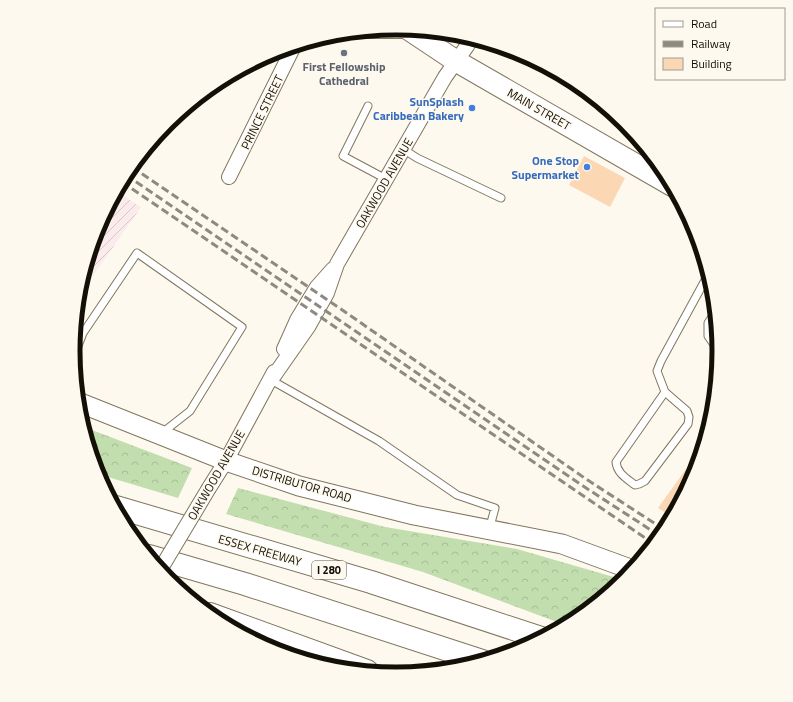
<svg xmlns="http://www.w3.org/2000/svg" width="793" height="702" viewBox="0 0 793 702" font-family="'Titillium Web',sans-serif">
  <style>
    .industrial { fill: url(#industrial-furrows) }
    .forest { fill: url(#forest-crowns) }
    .building { fill: #fcd7b4 }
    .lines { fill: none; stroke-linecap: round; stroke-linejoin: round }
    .lane-casing { stroke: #81765e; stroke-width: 9 }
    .street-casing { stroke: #81765e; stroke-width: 16 }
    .secondary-casing { stroke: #81765e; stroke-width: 21 }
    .primary-casing { stroke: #81765e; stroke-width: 23 }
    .highway-casing { stroke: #81765e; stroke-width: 24 }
    .lane { stroke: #fff; stroke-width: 7 }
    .street { stroke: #fff; stroke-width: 14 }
    .secondary { stroke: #fff; stroke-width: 19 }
    .primary { stroke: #fff; stroke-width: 21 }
    .highway { stroke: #fff; stroke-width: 22 }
    .rail { stroke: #8e8a80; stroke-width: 3; stroke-dasharray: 8 4; stroke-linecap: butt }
    .street-bridge-casing { stroke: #81765e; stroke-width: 16; stroke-linecap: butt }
    .street-bridge { stroke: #fff; stroke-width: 14 }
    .worship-dot { fill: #6b7280; stroke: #fef9ee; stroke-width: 1.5 }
    .shop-dot { fill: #3f7fe0; stroke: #fef9ee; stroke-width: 1.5 }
    .labels { text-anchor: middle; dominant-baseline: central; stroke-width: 3; stroke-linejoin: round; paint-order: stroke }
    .shield { fill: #fef9ee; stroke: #5a564c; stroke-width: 1 }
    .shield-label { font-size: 11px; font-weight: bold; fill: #131007 }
    .worship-label { font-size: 12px; font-weight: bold; fill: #5b616d; stroke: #fef9ee }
    .shop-label { font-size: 12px; font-weight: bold; fill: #366cbe; stroke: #fef9ee; text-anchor: end }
    .street-label { font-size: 12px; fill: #131007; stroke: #fef9ee }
    .rim { fill: none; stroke: #131007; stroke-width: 5 }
  </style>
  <defs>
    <pattern id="industrial-furrows" width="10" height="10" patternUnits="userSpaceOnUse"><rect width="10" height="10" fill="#fbebec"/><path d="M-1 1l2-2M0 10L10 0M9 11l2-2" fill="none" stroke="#d6c8c9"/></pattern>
    <pattern id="forest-crowns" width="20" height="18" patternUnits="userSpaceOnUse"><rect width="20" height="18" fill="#c3deae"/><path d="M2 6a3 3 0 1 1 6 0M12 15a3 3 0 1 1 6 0" fill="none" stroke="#a7bd94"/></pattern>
  </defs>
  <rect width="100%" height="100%" fill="#fef9ee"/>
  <path class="industrial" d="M117 192 141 207 79 296 80 288 98 227Z"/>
  <path class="forest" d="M84 427 192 468 178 498 98 474Z
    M238 488 385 527 517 549 624 580 576 620 565 625 423 572 226 514Z"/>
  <path class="building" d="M602 104 615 114 613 116 607 113 608 110 600 107Z
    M584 156 625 178 610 207 569 185Z
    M686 469 695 475 672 517 658 508Z"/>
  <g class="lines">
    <defs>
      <path id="lane" d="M368 106 343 156 386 179
        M403 149 417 158 501 198
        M716 311 708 323V336L719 352
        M76 376V351L83 333 137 253 242 327 190 411 162 433
        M271 380 379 441 457 495 495 508 489 530
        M665 392 616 462C617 473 626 478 635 485L639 484 645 481 688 424 689 417 687 411 665 392 657 371 661 361 709 273"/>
      <path id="street" d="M366 31H410
        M229 177 294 46
        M284 349 297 320 317 287 333 269
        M271 380 308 327 327 293 337 264 445 77 467 46 471 38
        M209 488 226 461 274 372"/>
      <path id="secondary" d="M78 402 226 461 299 486 414 515 562 544 633 570"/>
      <path id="primary" d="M408 29 456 61 673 186"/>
      <path id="highway" d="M116 507 371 582 541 638
        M149 556 245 584 482 661
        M210 614 367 671"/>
    </defs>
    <use href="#lane" class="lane-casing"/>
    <use href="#street" class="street-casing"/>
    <use href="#secondary" class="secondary-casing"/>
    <use href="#primary" class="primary-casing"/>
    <use href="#highway" class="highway-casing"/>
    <use href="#lane" class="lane"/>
    <use href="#street" class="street"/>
    <use href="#secondary" class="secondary"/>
    <use href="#primary" class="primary"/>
    <use href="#highway" class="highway"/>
    <path class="rail" d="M132 167 338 307 586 479 665 530
      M126 175 580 484 660 536
      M122 182 654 544"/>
    <defs>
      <path id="street-bridge" d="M160 570 209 488"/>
    </defs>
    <use href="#street-bridge" class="street-bridge-casing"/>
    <use href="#street-bridge" class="street-bridge"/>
  </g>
  <circle class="worship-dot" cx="344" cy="53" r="4"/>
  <g class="shop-dot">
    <circle cx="472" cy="108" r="4"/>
    <circle cx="587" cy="167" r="4"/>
  </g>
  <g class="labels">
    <rect class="shield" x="312" y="561" width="34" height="18" rx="3"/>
    <g class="shield-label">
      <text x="329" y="570">I 280</text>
    </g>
    <g class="worship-label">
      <text x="344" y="66">First Fellowship<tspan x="344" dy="14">Cathedral</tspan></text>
    </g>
    <g class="shop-label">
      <text x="464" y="101">SunSplash<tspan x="464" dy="14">Caribbean Bakery</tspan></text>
      <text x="579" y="160">One Stop<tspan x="579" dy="14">Supermarket</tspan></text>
    </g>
    <g class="street-label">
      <text transform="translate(539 109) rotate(30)">MAIN STREET</text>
      <text transform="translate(262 112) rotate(-64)">PRINCE STREET</text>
      <text transform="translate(384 183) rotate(-60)">OAKWOOD AVENUE</text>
      <text transform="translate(216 475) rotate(-60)">OAKWOOD AVENUE</text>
      <text transform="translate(302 484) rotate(16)">DISTRIBUTOR ROAD</text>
      <text transform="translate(260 550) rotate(16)">ESSEX FREEWAY</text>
    </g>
  </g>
  <path d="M0 0H793V702H0ZM80 351a316 316 0 1 1 632 0a316 316 0 1 1-632 0Z" fill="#fef9ee" fill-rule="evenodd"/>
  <path class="rim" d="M80 351a316 316 0 1 1 632 0a316 316 0 1 1-632 0Z"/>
  <rect x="655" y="8" width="130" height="72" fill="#fef9ee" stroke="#a09c92"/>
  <rect x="663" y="21" width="20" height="6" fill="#ffffff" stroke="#a09c92"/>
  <text x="691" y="28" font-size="12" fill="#131007">Road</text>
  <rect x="663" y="41" width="20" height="6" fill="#8e8a80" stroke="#a09c92"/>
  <text x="691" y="48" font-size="12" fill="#131007">Railway</text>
  <rect x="663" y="58" width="20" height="12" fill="#fcd7b4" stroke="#a09c92"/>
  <text x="691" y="68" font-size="12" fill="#131007">Building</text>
</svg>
